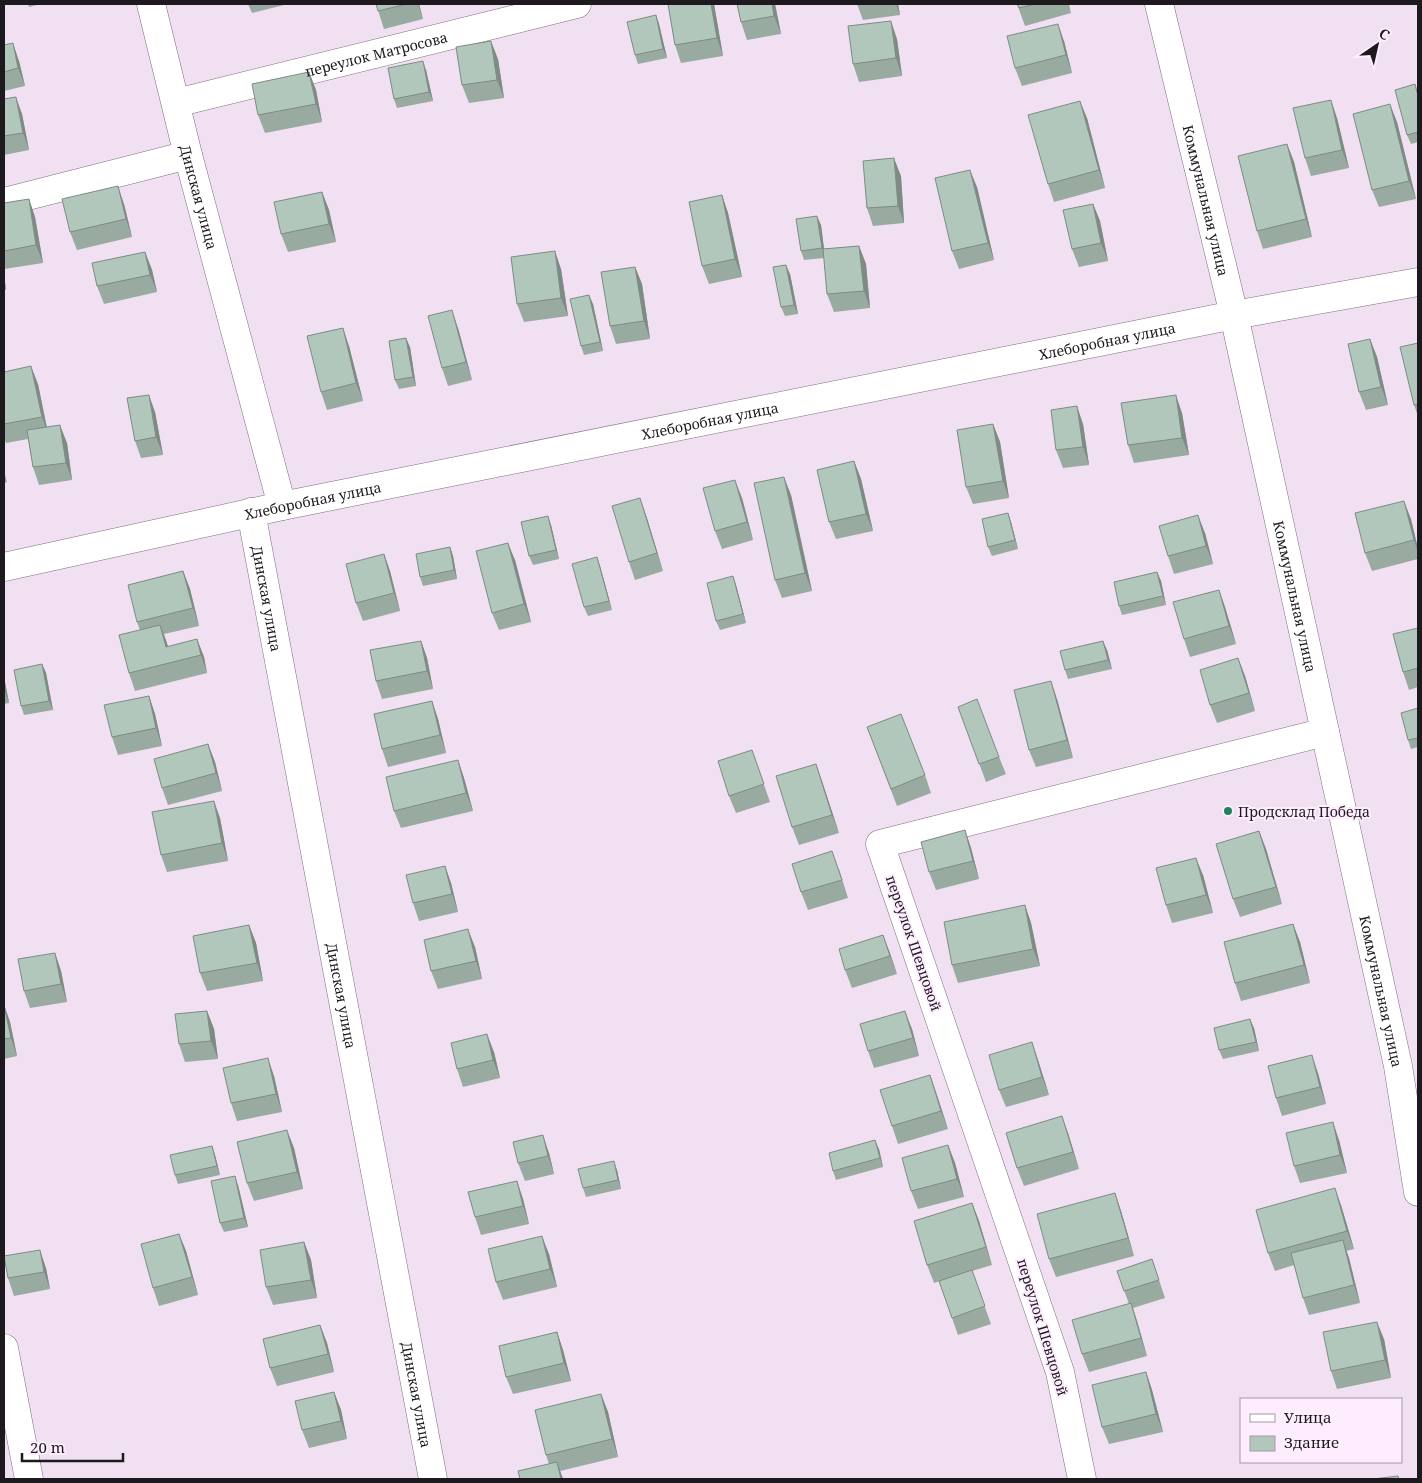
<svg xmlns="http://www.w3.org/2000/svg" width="1422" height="1483" viewBox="0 0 1422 1483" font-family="'Noto Serif',serif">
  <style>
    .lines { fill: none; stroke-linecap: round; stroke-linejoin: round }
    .minor-casing { stroke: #7e707f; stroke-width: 29 }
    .tertiary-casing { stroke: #7e707f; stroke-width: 29 }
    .minor { stroke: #fff; stroke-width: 28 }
    .tertiary { stroke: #fff; stroke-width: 28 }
    .wall { fill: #99aba1 }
    .shaded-wall { fill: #7d8b83 }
    .building { fill: #b2c7bb; stroke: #7d8b83 }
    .poi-dot { fill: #21825b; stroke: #fdedfe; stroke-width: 2 }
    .labels { text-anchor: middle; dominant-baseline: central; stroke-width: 4; stroke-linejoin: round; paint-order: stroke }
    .street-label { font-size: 14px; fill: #1e191f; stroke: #fdedfe }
    .poi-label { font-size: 14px; fill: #1e191f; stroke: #fdedfe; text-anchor: start }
  </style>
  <rect width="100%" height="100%" fill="#f0e0f1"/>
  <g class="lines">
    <defs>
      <g id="minor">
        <path id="s1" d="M151 4 188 155 282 506"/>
        <path id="s2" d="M176 103 577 4"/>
        <path d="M4 202 188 155"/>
        <path id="s3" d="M251 512 433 1479"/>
        <path id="s4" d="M4 567 282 506 1234 315 1418 282"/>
        <path d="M4 1348 29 1479"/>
        <path d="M1082 1479 1060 1372 880 844 1325 732"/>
      </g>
      <g id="tertiary">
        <path id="s5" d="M1159 4 1234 315 1398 1066 1418 1192"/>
      </g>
    </defs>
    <use href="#minor" class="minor-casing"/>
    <use href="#tertiary" class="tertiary-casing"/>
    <use href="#minor" class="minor"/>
    <use href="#tertiary" class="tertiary"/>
  </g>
  <path class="wall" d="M28 4H41L29 7Z
    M248 4H288L252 13Z
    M376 4H419L423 19 384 29Z
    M668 4H714L723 56 681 63 675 45Z
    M737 4H775L781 34 747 40 741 22Z
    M857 4H898L900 15 863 20Z
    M1017 4H1069L1071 13 1025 26Z
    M656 15 659 24 667 58 638 64 635 55Z
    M897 39 902 76 859 82 853 64Z
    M1064 41 1072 73 1022 86 1015 68Z
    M4 45 19 61 25 86 4 91Z
    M498 59 504 98 469 103 462 85Z
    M426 70 433 101 397 108 394 99Z
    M309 72 316 90 322 122 265 133 258 115Z
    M1415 84 1418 93V142L1411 144 1407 135Z
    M4 99 22 114 29 150 4 155Z
    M1087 118 1105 188 1054 202 1048 184Z
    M1337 118 1349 168 1311 176 1305 158Z
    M1397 122 1416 199 1379 207 1372 190Z
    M1287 144 1294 162 1312 237 1263 249 1257 231Z
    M901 176 904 223 873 226 867 208Z
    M977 187 994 260 959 269 952 251Z
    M322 192 329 210 336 242 288 252 281 234Z
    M722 195 728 213 742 277 709 284 702 266Z
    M29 199 35 217 43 263 4 269V203Z
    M124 204 132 237 77 250 70 232Z
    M1093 204 1100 221 1108 261 1079 267 1072 249Z
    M821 225 824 249 859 246 866 264 870 308 834 312 827 294 824 258 804 260 801 251Z
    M145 252 152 270 157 292 104 304 97 286Z
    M635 267 642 284 650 339 616 344 610 326Z
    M561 269 568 316 524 322 517 304Z
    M790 274 798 314 785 316 781 307Z
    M4 275 6 290H4Z
    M593 304 603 351 584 355 581 346Z
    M458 328 472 380 448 386 442 368Z
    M1370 339 1377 357 1388 405 1366 410 1359 392Z
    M1418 343V416L1414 405Z
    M349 346 363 401 327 410 321 392Z
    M410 347 416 386 399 389 395 380Z
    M4 372 38 384 47 427 67 443 72 480 39 485 33 467 28 439 6 443 4 438Z
    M155 412 163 455 141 458 135 441Z
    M1182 413 1189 455 1134 463 1128 445Z
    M993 424 1000 442 1009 498 973 504 966 487Z
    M1083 424 1089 465 1063 468 1056 450Z
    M854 461 861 479 873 531 836 539 829 522Z
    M4 471 7 482 4 483Z
    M791 495 812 591 782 598 775 580Z
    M742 498 753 540 722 549 715 531Z
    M1008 513 1011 522 1018 549 992 556 988 547Z
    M646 515 663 571 635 580 629 562Z
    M1411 519 1418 549V559L1372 571 1365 553Z
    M551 525 559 559 533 565 529 556Z
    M1205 533 1213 564 1174 574 1168 556Z
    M450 547 453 556 457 579 423 586 420 577Z
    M384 554 390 571 400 611 363 621 356 603Z
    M597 557 600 566 612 610 588 616 584 607Z
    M515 560 531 622 499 630 492 613Z
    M183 571 190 589 199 626 164 634 168 647 197 639 204 657 207 673 135 691 129 673 140 630 137 622Z
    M1157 572 1161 581 1166 605 1122 615 1119 606Z
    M736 585 746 623 720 630 716 621Z
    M1219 590 1225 607 1236 644 1190 657 1184 639Z
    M1418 628V687L1409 690 1403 672Z
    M421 641 427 658 433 689 382 699 376 681Z
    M1107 650 1112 669 1068 679 1065 670Z
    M1238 658 1245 676 1255 711 1217 723 1210 705Z
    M42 664 46 673 53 710 24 715 21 706Z
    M4 677 9 703 4 704Z
    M149 696 155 714 162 746 118 755 112 737Z
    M1057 699 1073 758 1036 767 1029 750Z
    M432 701 438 719 446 753 388 767 382 749Z
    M958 707 999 757 1006 774 986 782Z
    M1418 708V747L1411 749 1408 740Z
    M867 727 925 775 931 793 897 806Z
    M208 744 215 762 222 791 168 805 162 788Z
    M752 750 770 802 736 813 729 796Z
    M458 760 464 778 473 811 401 828 394 811Z
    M816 764 839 833 799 845 792 827Z
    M220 818 228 861 167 872 161 855Z
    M965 830 971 848 979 879 936 890 929 872Z
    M1259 831 1266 849 1282 904 1240 917 1233 899Z
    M445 866 451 883 458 912 419 921 413 903Z
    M839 869 848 898 808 910 801 892Z
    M1203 875 1213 913 1172 923 1166 905Z
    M1025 905 1031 923 1040 966 958 983 952 965Z
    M1293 924 1300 942 1310 983 1241 1001 1235 983Z
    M249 925 256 943 263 981 207 991 200 973Z
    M883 935 897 974 852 988 845 970Z
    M475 947 482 979 438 989 431 971Z
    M55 953 61 971 67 1002 30 1008 24 991Z
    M4 1005 10 1022 17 1056 4 1059Z
    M207 1011 214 1029 218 1059 185 1062 179 1044Z
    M1254 1028 1259 1051 1223 1059 1219 1050Z
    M912 1029 919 1056 874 1068 868 1051Z
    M1032 1042 1038 1060 1049 1095 1006 1107 999 1090Z
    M494 1052 500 1078 463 1087 457 1069Z
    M1318 1073 1326 1104 1282 1116 1276 1098Z
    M930 1075 948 1129 898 1144 892 1126Z
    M274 1076 282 1112 237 1121 231 1103Z
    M1068 1133 1079 1169 1024 1186 1017 1168Z
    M1339 1140 1347 1173 1300 1183 1294 1166Z
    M948 1145 955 1163 964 1197 918 1209 911 1191Z
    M212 1146 215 1155 220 1175 178 1184 175 1175Z
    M294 1148 303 1189 254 1201 247 1183Z
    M879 1149 883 1167 836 1180 833 1171Z
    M549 1153 554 1174 525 1181 518 1163Z
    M617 1170 621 1189 586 1197 583 1188Z
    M517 1181 523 1199 529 1224 481 1235 475 1217Z
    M238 1185 248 1227 224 1232 220 1223Z
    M1115 1193 1121 1211 1134 1256 1056 1277 1049 1259Z
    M972 1203 979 1221 992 1265 972 1271 991 1324 958 1335 939 1281 946 1279 934 1283 927 1265Z
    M1341 1205 1354 1249 1346 1251 1349 1258 1360 1303 1309 1315 1303 1298 1294 1265 1275 1271 1268 1253Z
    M179 1234 186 1251 198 1295 159 1306 153 1288Z
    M304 1242 311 1260 317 1298 273 1305 266 1287Z
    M549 1254 557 1287 503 1300 496 1282Z
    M1152 1259 1165 1298 1133 1308 1137 1321 1147 1356 1089 1372 1082 1354 1129 1304 1117 1271Z
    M46 1268 50 1289 14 1296 8 1278Z
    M320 1325 327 1343 334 1372 277 1386 270 1368Z
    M557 1332 563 1350 571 1381 513 1394 506 1377Z
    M1384 1339 1391 1378 1337 1389 1331 1371Z
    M1146 1372 1152 1390 1163 1432 1109 1444 1102 1427Z
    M334 1392 341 1410 347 1439 309 1448 302 1430Z
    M601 1394 608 1412 618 1457 560 1471 563 1479 549 1464 546 1455Z"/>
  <path class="shaded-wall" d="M418 4H419L423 19Z
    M711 4H714L723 56 717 38Z
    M772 4H775L781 34 774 16Z
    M896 4H898L900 15Z
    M656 15 659 24 667 58 663 49Z
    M891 21 897 39 902 76 896 58Z
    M1058 24 1064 41 1072 73 1066 55Z
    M491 41 498 59 504 98 497 80Z
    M13 43 19 61 25 86 18 68Z
    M423 61 426 70 433 101 429 92Z
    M309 72 316 90 322 122 316 104Z
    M16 97 22 114 29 150 23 133Z
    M1331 100 1337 118 1349 168 1342 150Z
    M1080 101 1087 118 1105 188 1099 170Z
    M1390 104 1397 122 1416 199 1409 181Z
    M1287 144 1294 162 1312 237 1306 219Z
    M894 158 901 176 904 223 898 206Z
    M970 170 977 187 994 260 988 243Z
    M118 186 124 204 132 237 126 219Z
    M322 192 329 210 336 242 329 224Z
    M722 195 728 213 742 277 735 259Z
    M29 199 35 217 43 263 36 245Z
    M1093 204 1100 221 1108 261 1101 243Z
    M817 216 821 225 825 257 822 248Z
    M859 246 866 264 870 308 864 291Z
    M555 251 561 269 568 316 561 298Z
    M145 252 152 270 157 292 150 275Z
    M786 265 790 274 798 314 794 305Z
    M635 267 642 284 650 339 644 321Z
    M4 275 6 290 4 282Z
    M589 295 593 304 603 351 600 342Z
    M452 310 458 328 472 380 466 362Z
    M343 328 349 346 363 401 356 383Z
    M406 338 410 347 416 386 413 377Z
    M1370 339 1377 357 1388 405 1381 387Z
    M31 366 38 384 48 435 42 417Z
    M149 395 155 412 163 455 156 437Z
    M1176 395 1182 413 1189 455 1182 438Z
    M1077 406 1083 424 1089 465 1083 447Z
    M993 424 1000 442 1009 498 1003 481Z
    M60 425 67 443 72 480 66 463Z
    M854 461 861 479 873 531 866 514Z
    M784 477 791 495 812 591 805 573Z
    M735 480 742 498 753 540 747 522Z
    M640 498 646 515 663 571 657 553Z
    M1404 501 1411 519 1418 549V552L1414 540Z
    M1008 513 1011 522 1018 549 1015 540Z
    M1198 515 1205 533 1213 564 1206 546Z
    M548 516 551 525 559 559 556 550Z
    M508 543 515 560 531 622 524 604Z
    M450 547 453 556 457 579 454 570Z
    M384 554 390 571 400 611 394 593Z
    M597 557 600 566 612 610 609 601Z
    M183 571 190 589 199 626 193 608Z
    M1157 572 1161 581 1166 605 1163 596Z
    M733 576 736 585 746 623 743 614Z
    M1219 590 1225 607 1236 644 1229 626Z
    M160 625 167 643 173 665 166 647Z
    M197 639 204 657 207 673 201 655Z
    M421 641 427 658 433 689 427 671Z
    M1103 641 1107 650 1112 669 1108 660Z
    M1238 658 1245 676 1255 711 1249 693Z
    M42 664 46 673 53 710 49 701Z
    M4 677 9 703 4 689Z
    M1051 681 1057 699 1073 758 1067 740Z
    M149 696 155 714 162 746 156 728Z
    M432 701 438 719 446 753 440 735Z
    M208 744 215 762 222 791 216 773Z
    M458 760 464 778 473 811 466 793Z
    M816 764 822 781 839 833 832 815Z
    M214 801 220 818 228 861 222 843Z
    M965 830 971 848 979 879 973 861Z
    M1259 831 1266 849 1282 904 1276 887Z
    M1196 858 1203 875 1213 913 1206 895Z
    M445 866 451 883 458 912 452 894Z
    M1025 905 1031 923 1040 966 1033 949Z
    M1293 924 1300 942 1310 983 1304 965Z
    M249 925 256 943 263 981 257 963Z
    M468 929 475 947 482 979 476 961Z
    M883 935 890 953 897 974 890 956Z
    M55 953 61 971 67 1002 61 984Z
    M4 1005 10 1022 17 1056 11 1038Z
    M207 1011 214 1029 218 1059 211 1041Z
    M905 1011 912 1029 919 1056 913 1038Z
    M1250 1019 1254 1028 1259 1051 1256 1042Z
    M487 1034 494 1052 500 1078 493 1060Z
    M1032 1042 1038 1060 1049 1095 1042 1077Z
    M1312 1055 1318 1073 1326 1104 1320 1087Z
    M268 1058 274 1076 282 1112 276 1094Z
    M930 1075 936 1092 948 1129 941 1111Z
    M1062 1116 1068 1133 1079 1169 1073 1152Z
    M1333 1122 1339 1140 1347 1173 1340 1155Z
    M287 1130 294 1148 303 1189 297 1172Z
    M543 1135 549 1153 554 1174 548 1156Z
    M875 1140 879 1149 883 1167 880 1158Z
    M948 1145 955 1163 964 1197 957 1179Z
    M212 1146 215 1155 220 1175 217 1166Z
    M614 1161 617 1170 621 1189 618 1180Z
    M235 1176 238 1185 248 1227 244 1218Z
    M517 1181 523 1199 529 1224 523 1206Z
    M1335 1188 1341 1205 1354 1249 1347 1231Z
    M1115 1193 1121 1211 1134 1256 1128 1238Z
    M972 1203 979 1221 992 1265 986 1247Z
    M179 1234 186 1251 198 1295 192 1277Z
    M542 1236 549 1254 557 1287 550 1269Z
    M1343 1240 1349 1258 1360 1303 1354 1285Z
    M304 1242 311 1260 317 1298 311 1280Z
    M40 1250 46 1268 50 1289 44 1272Z
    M1131 1303 1137 1321 1147 1356 1141 1338Z
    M1377 1322 1384 1339 1391 1378 1385 1360Z
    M320 1325 327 1343 334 1372 328 1354Z
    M557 1332 563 1350 571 1381 564 1363Z
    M1146 1372 1152 1390 1163 1432 1156 1414Z
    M334 1392 341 1410 347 1439 341 1421Z
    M601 1394 608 1412 618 1457 612 1439Z
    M557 1462 563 1479H561Z"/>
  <path class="building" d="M376 4H407L378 11Z
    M668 4H711L717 38 675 45Z
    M737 4H772L774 16 741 22Z
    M1017 4H1035L1019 8Z
    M656 15 663 49 635 55 627 22Z
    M891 21 896 58 853 64 848 26Z
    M1058 24 1066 55 1015 68 1007 36Z
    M491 41 497 80 462 85 456 47Z
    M13 43 18 68 4 72V45Z
    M423 61 429 92 394 99 388 68Z
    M309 72 316 104 258 115 252 84Z
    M1415 84 1418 96V132L1407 135 1395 90Z
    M16 97 23 133 4 136V99Z
    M1331 100 1342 150 1305 158 1293 108Z
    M1080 101 1099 170 1048 184 1028 115Z
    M1390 104 1409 181 1372 190 1353 114Z
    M1287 144 1306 219 1257 231 1238 156Z
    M894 158 898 206 867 208 863 161Z
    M970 170 988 243 952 251 935 178Z
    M118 186 126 219 70 232 62 199Z
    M322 192 329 224 281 234 274 202Z
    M722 195 735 259 702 266 689 202Z
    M29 199 36 245 4 251V203Z
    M1093 204 1101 243 1072 249 1063 210Z
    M817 216 822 248 801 251 796 219Z
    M859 246 864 291 827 294 823 249Z
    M555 251 561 298 517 304 511 257Z
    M145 252 150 275 97 286 92 263Z
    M786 265 794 305 781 307 773 267Z
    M635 267 644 321 610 326 601 272Z
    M589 295 600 342 581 346 570 299Z
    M452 310 466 362 442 368 428 316Z
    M343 328 356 383 321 392 307 336Z
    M406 338 413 377 395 380 389 341Z
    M1370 339 1381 387 1359 392 1348 344Z
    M1418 343V404L1414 405 1400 347Z
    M31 366 42 417 4 424V372Z
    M149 395 156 437 135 441 127 398Z
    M1176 395 1182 438 1128 445 1121 403Z
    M1077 406 1083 447 1056 450 1051 410Z
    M993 424 1003 481 966 487 957 430Z
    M60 425 66 463 33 467 27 430Z
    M854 461 866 514 829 522 817 470Z
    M784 477 805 573 775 580 754 483Z
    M735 480 747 522 715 531 703 488Z
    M640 498 657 553 629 562 612 506Z
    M1404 501 1414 540 1365 553 1355 513Z
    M1008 513 1015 540 988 547 982 519Z
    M1198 515 1206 546 1168 556 1159 526Z
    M548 516 556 550 529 556 521 522Z
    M508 543 524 604 492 613 476 551Z
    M450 547 454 570 420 577 416 554Z
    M384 554 394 593 356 603 346 564Z
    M597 557 609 601 584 607 572 564Z
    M183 571 193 608 137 622 128 585Z
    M1157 572 1163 596 1119 606 1114 582Z
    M733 576 743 614 716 621 707 583Z
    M1219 590 1229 626 1184 639 1173 602Z
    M160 625 166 647 197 639 201 655 129 673 119 635Z
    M1418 628V668L1403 672 1393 634Z
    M421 641 427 671 376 681 370 650Z
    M1103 641 1108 660 1065 670 1060 651Z
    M1238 658 1249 693 1210 705 1200 670Z
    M42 664 49 701 21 706 14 670Z
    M1051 681 1067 740 1029 750 1014 690Z
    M149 696 156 728 112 737 104 705Z
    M977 699 999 757 979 764 958 707Z
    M432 701 440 735 382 749 374 714Z
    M1418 708V738L1408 740 1401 713Z
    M901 714 925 775 891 789 867 727Z
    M208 744 216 773 162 788 154 759Z
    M752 750 764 784 729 796 718 761Z
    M458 760 466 793 394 811 386 777Z
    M816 764 832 815 792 827 776 776Z
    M214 801 222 843 161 855 152 812Z
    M965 830 973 861 929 872 921 842Z
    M1259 831 1276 887 1233 899 1216 844Z
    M832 851 842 880 801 892 792 864Z
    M1196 858 1206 895 1166 905 1156 868Z
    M445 866 452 894 413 903 406 875Z
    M1025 905 1033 949 952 965 944 922Z
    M1293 924 1304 965 1235 983 1224 942Z
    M249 925 257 963 200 973 193 936Z
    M468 929 476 961 431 971 424 940Z
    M883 935 890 956 845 970 839 949Z
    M55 953 61 984 24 991 18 959Z
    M4 1005 11 1038 4 1039Z
    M207 1011 211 1041 179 1044 175 1014Z
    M905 1011 913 1038 868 1051 860 1024Z
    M1250 1019 1256 1042 1219 1050 1214 1028Z
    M487 1034 493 1060 457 1069 451 1043Z
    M1032 1042 1042 1077 999 1090 989 1055Z
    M1312 1055 1320 1087 1276 1098 1268 1066Z
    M268 1058 276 1094 231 1103 223 1068Z
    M930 1075 941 1111 892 1126 880 1090Z
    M1062 1116 1073 1152 1017 1168 1006 1133Z
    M1333 1122 1340 1155 1294 1166 1286 1133Z
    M287 1130 297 1172 247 1183 237 1142Z
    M543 1135 548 1156 518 1163 513 1142Z
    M875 1140 880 1158 833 1171 829 1153Z
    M948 1145 957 1179 911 1191 902 1158Z
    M212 1146 217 1166 175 1175 170 1155Z
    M614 1161 618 1180 583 1188 578 1169Z
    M235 1176 244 1218 220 1223 211 1181Z
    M517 1181 523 1206 475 1217 468 1192Z
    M1335 1188 1347 1231 1268 1253 1256 1210Z
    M1115 1193 1128 1238 1049 1259 1037 1214Z
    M972 1203 986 1247 927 1265 914 1221Z
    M179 1234 192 1277 153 1288 141 1244Z
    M542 1236 550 1269 496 1282 488 1249Z
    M1343 1240 1354 1285 1303 1298 1291 1253Z
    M304 1242 311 1280 266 1287 260 1250Z
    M40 1250 44 1272 8 1278 4 1256Z
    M1152 1259 1159 1280 1124 1291 1117 1271Z
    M972 1270 985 1306 952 1318 939 1281Z
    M1131 1303 1141 1338 1082 1354 1072 1320Z
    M1377 1322 1385 1360 1331 1371 1323 1332Z
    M320 1325 328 1354 270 1368 263 1339Z
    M557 1332 564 1363 506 1377 499 1346Z
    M1146 1372 1156 1414 1102 1427 1092 1385Z
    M334 1392 341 1421 302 1430 295 1401Z
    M601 1394 612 1439 546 1455 535 1410Z
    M557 1462 561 1479H520L518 1471Z
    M1398 1476 1399 1479H1373Z"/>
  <circle class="poi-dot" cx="1228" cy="811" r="5"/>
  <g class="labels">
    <g class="street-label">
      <text stroke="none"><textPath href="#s2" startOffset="206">переулок Матросова</textPath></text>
      <text stroke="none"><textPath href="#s1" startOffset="199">Динская улица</textPath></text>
      <text stroke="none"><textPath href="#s5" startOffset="202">Коммунальная улица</textPath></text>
      <text stroke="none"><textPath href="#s4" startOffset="1126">Хлеборобная улица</textPath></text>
      <text stroke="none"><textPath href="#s4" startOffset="721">Хлеборобная улица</textPath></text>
      <text stroke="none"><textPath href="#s4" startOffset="316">Хлеборобная улица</textPath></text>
      <text stroke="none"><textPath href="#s5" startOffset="608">Коммунальная улица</textPath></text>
      <text stroke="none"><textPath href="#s3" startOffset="88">Динская улица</textPath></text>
      <text transform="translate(914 943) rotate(71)">переулок Шевцовой</text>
      <text stroke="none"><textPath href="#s5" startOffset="1012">Коммунальная улица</textPath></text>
      <text stroke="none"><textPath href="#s3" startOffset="492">Динская улица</textPath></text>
      <text transform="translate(1043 1327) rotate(73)">переулок Шевцовой</text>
      <text stroke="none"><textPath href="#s3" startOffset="898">Динская улица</textPath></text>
    </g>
    <g class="poi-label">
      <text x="1238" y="811">Продсклад Победа</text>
    </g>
  </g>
  <rect width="1422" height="1483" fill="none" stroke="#1e191f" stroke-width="10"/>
  <rect x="1240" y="1398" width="162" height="65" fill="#fdedfe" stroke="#a498a5"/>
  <rect x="1250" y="1414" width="25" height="8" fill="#ffffff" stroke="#a498a5"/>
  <text x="1284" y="1423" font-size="15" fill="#1e191f">Улица</text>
  <rect x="1250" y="1436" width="25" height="15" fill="#b2c7bb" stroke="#a498a5"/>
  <text x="1284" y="1448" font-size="15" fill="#1e191f">Здание</text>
  <g transform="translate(1377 45) rotate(34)" stroke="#fdedfe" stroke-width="4" paint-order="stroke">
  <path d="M0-4L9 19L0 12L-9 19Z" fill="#1e191f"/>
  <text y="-8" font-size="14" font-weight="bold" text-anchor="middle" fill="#1e191f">С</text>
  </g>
  <path d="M22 1453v8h101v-8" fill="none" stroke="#1e191f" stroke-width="2.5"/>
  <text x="30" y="1453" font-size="15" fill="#1e191f" stroke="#fdedfe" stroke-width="4" paint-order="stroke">20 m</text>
</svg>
